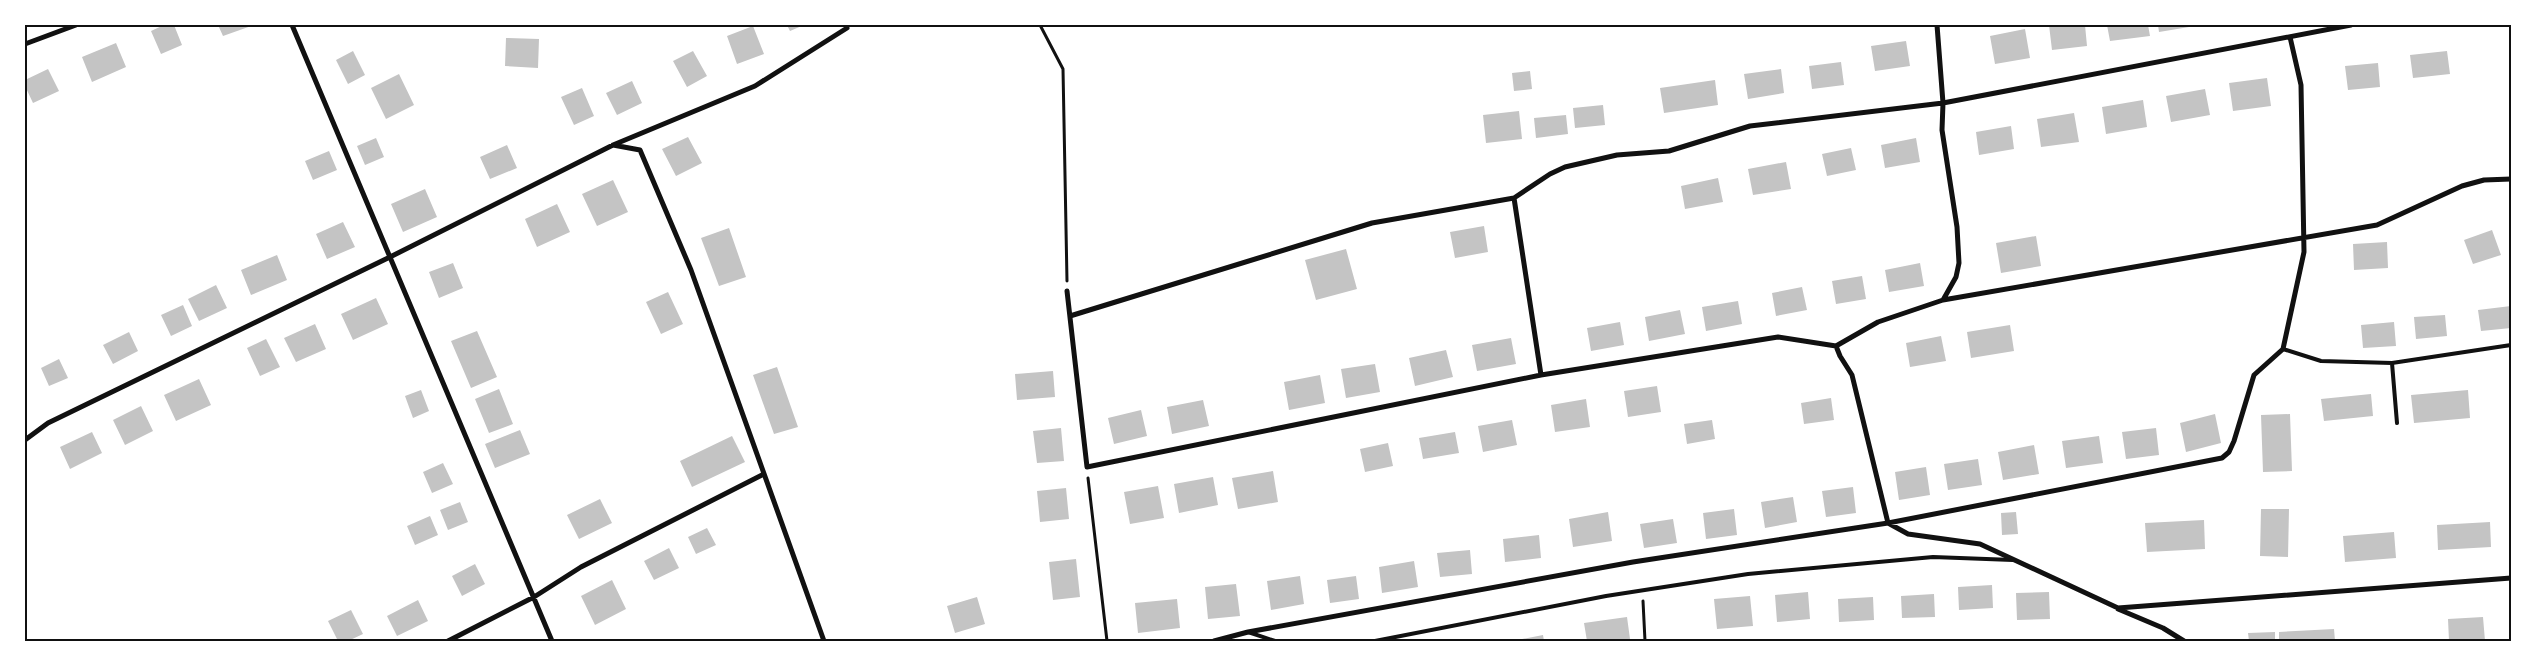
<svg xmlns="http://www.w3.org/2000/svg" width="2536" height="666" viewBox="0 0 2536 666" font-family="Helvetica,sans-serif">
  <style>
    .building { fill: #c4c4c4 }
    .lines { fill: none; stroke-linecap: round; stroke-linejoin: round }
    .path { stroke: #111; stroke-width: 3 }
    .service { stroke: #111; stroke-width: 4 }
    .minor { stroke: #111; stroke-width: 5 }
    .neatline { fill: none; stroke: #111; stroke-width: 2 }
  </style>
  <rect width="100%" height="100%" fill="#fff"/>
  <path class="building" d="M164 25H174L182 45 161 54 151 31Z
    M218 25H254L223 36Z
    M787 25H804L790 31Z
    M2049 25H2085L2087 46 2052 50Z
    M2107 25H2148L2150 36 2110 41Z
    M2158 25H2195V26L2159 32Z
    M753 26 764 54 737 64 727 36Z
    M2025 29 2030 58 1995 64 1990 36Z
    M506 38 539 39 538 68 505 66Z
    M1906 41 1910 66 1875 71 1871 46Z
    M116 43 126 67 92 82 82 57Z
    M353 51 365 75 348 84 336 60Z
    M693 51 707 76 687 87 673 61Z
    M2447 51 2450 74 2413 78 2410 55Z
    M1841 62 1844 85 1812 89 1809 66Z
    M2378 63 2380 87 2348 90 2345 66Z
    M48 69 59 91 33 103 25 86V80Z
    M1781 69 1784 93 1748 99 1744 74Z
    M1530 71 1532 89 1514 91 1512 73Z
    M399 74 414 105 386 119 371 88Z
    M2267 78 2271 106 2233 111 2229 83Z
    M1715 80 1718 105 1664 113 1660 88Z
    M632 81 642 103 617 115 606 93Z
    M582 88 594 116 574 125 561 97Z
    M2205 89 2210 115 2171 122 2166 96Z
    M2143 100 2147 127 2106 134 2102 107Z
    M1603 105 1605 125 1575 128 1573 108Z
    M1519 111 1522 139 1486 143 1483 115Z
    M2074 113 2079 142 2041 147 2037 119Z
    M1566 115 1568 134 1536 138 1534 118Z
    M2011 126 2014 149 1979 155 1976 132Z
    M688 137 702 163 676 176 662 149Z
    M376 138 384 157 365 165 357 146Z
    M1916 138 1920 162 1885 168 1881 145Z
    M507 145 517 168 490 179 480 157Z
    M1851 148 1856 170 1827 176 1822 154Z
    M329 151 337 170 313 180 305 161Z
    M1786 162 1791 189 1753 195 1748 169Z
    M1718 178 1723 202 1685 209 1681 186Z
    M613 180 628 212 597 226 582 194Z
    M425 189 437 217 403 232 391 204Z
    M557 204 570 232 537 247 525 219Z
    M343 222 355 247 327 259 316 234Z
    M1484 226 1488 252 1455 258 1450 232Z
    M729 228 746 277 719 286 701 238Z
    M2492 230 2501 255 2473 264 2464 240Z
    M2036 236 2041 266 2001 273 1996 243Z
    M2387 242 2388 268 2354 270 2353 244Z
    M1346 249 1357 289 1316 300 1305 260Z
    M277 255 287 280 251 295 241 270Z
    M453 263 463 288 439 298 429 272Z
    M1920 263 1924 286 1889 292 1885 270Z
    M1862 276 1866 299 1836 304 1832 281Z
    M216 285 227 308 199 321 188 299Z
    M1802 287 1807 310 1776 316 1772 293Z
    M668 292 683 324 661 334 646 302Z
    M376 298 388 324 353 340 341 314Z
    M1738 301 1742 324 1706 331 1702 307Z
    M183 305 192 326 171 336 161 315Z
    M2511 306V328L2481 331 2478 310Z
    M1680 310 1685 334 1649 341 1645 317Z
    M2445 315 2447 336 2416 339 2414 317Z
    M1620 322 1624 345 1591 351 1587 328Z
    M2394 322 2396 346 2363 348 2361 325Z
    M315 324 326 349 296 362 284 338Z
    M2010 325 2014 351 1971 358 1967 332Z
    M477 331 497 377 471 388 451 341Z
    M129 332 138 351 113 364 103 345Z
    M1941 336 1946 361 1910 367 1906 343Z
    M1511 338 1516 364 1477 371 1472 345Z
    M266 339 280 367 260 376 247 348Z
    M1446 350 1453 377 1415 386 1409 358Z
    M59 359 68 378 49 386 41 368Z
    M1375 364 1380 392 1346 398 1341 369Z
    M777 367 798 427 774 434 753 375Z
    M1053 371 1055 397 1017 400 1015 374Z
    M1320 375 1325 403 1289 410 1284 382Z
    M199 379 211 405 176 421 164 395Z
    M1657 386 1661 412 1628 417 1624 391Z
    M499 389 513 424 489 433 475 399Z
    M421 390 429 411 413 418 405 396Z
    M2468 390 2470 418 2414 423 2411 395Z
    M2371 394 2373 416 2324 421 2321 399Z
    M1831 398 1834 420 1804 424 1801 403Z
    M1586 399 1590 427 1555 432 1551 405Z
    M1203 400 1209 426 1172 434 1167 407Z
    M141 406 153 431 125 445 113 420Z
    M1141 410 1147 436 1114 444 1108 418Z
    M2215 414 2221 443 2186 452 2180 423Z
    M2290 414 2292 471 2263 472 2261 415Z
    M1512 420 1517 445 1483 452 1478 426Z
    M1712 420 1715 439 1687 444 1684 424Z
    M1061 428 1064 461 1037 463 1033 431Z
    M2156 428 2159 455 2126 459 2122 432Z
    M520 430 530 454 495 468 485 444Z
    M92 432 102 453 70 469 60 447Z
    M1455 432 1459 453 1423 459 1419 438Z
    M732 436 745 462 692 487 680 461Z
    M2099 436 2103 463 2066 468 2062 441Z
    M1388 443 1393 466 1365 472 1360 449Z
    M2034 445 2039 474 2003 480 1998 452Z
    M1978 459 1982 485 1948 490 1944 464Z
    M443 463 453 484 432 493 423 472Z
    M1926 467 1930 495 1899 500 1895 472Z
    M1273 471 1278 502 1238 509 1232 478Z
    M1213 477 1218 505 1179 513 1174 484Z
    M1158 486 1164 518 1130 524 1124 492Z
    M1853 487 1856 513 1826 517 1822 491Z
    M1066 488 1069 519 1040 522 1037 491Z
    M1793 497 1797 522 1765 528 1761 502Z
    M600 499 612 523 579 539 567 515Z
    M460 502 468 522 448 530 440 510Z
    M1734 509 1737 535 1706 539 1703 513Z
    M2261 509H2289L2288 557 2260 556Z
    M1608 512 1612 541 1573 547 1569 519Z
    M2016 512 2018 534 2002 535 2001 513Z
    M430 516 438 535 415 545 407 526Z
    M1673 519 1677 543 1644 548 1640 524Z
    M2204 520 2205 549 2147 552 2145 523Z
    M2490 522 2491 547 2438 550 2437 525Z
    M707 528 716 545 696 554 688 537Z
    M2394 532 2396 558 2345 562 2343 536Z
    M1539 535 1541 558 1505 562 1503 539Z
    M669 548 679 568 654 580 644 561Z
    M1470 550 1472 574 1440 577 1437 553Z
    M1076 559 1080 597 1053 600 1049 562Z
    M1414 561 1418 587 1382 593 1379 567Z
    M475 564 485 584 462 596 452 576Z
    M1300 576 1304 604 1271 610 1267 581Z
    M1356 576 1359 599 1330 603 1327 580Z
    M612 580 626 609 595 625 581 596Z
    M1236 584 1240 616 1208 619 1205 587Z
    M1992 585 1993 608 1959 610 1958 587Z
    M1808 592 1810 619 1777 622 1775 595Z
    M2049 592 2050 619 2017 620 2016 593Z
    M1934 594 1935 617 1902 618 1901 596Z
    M1750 596 1753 626 1717 629 1714 599Z
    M977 597 985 624 955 633 947 606Z
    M1873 597 1874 620 1839 622 1838 599Z
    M1177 599 1180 628 1138 633 1135 603Z
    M418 600 428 621 397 636 387 616Z
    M351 610 363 634 348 641H338L328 621Z
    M1627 617 1630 639 1587 641 1584 623Z
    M2483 617 2485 641H2449L2448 619Z
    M2334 629 2335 641H2279V632Z
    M2275 632V641H2249L2248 633Z
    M1543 635 1544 641H1517V640Z"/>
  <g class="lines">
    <path class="path" d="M1040 25 1063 69 1067 281
      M1088 478 1107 641
      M1643 601 1645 641"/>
    <path class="service" d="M2283 349 2321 361 2392 363 2511 345
      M2392 363 2397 423
      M1248 632 1275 641
      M1375 641 1606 596 1748 574 1933 557 2013 560"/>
    <path class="minor" d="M292 25 552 641
      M1937 25 1943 103 1942 130 1957 227 1959 263 1956 277 1943 300
      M25 44 76 25
      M613 145 640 150 691 270 824 641
      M1514 198 1541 375
      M1067 291 1087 467 1541 375 1778 337 1836 346 1878 322 1943 300 2377 225 2462 186 2484 180 2511 179
      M1070 316 1372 223 1514 198 1550 174 1565 167 1617 155 1669 151 1750 126 1943 103 2351 25
      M1836 346 1840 356 1852 375 1888 523 2222 458 2229 452 2234 441 2254 375 2283 349 2304 252 2301 85 2290 37
      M25 440 48 423 390 257 613 145 755 86 847 28
      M2118 609 2163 628 2184 641
      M448 641 534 597 581 567 764 474
      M1214 641 1248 632 1633 562 1888 523 1908 534 1980 544 2118 608 2511 578"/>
  </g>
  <rect width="2536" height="666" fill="none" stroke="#ffffff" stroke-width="52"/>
  <rect x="26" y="26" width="2484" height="614" class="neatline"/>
</svg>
